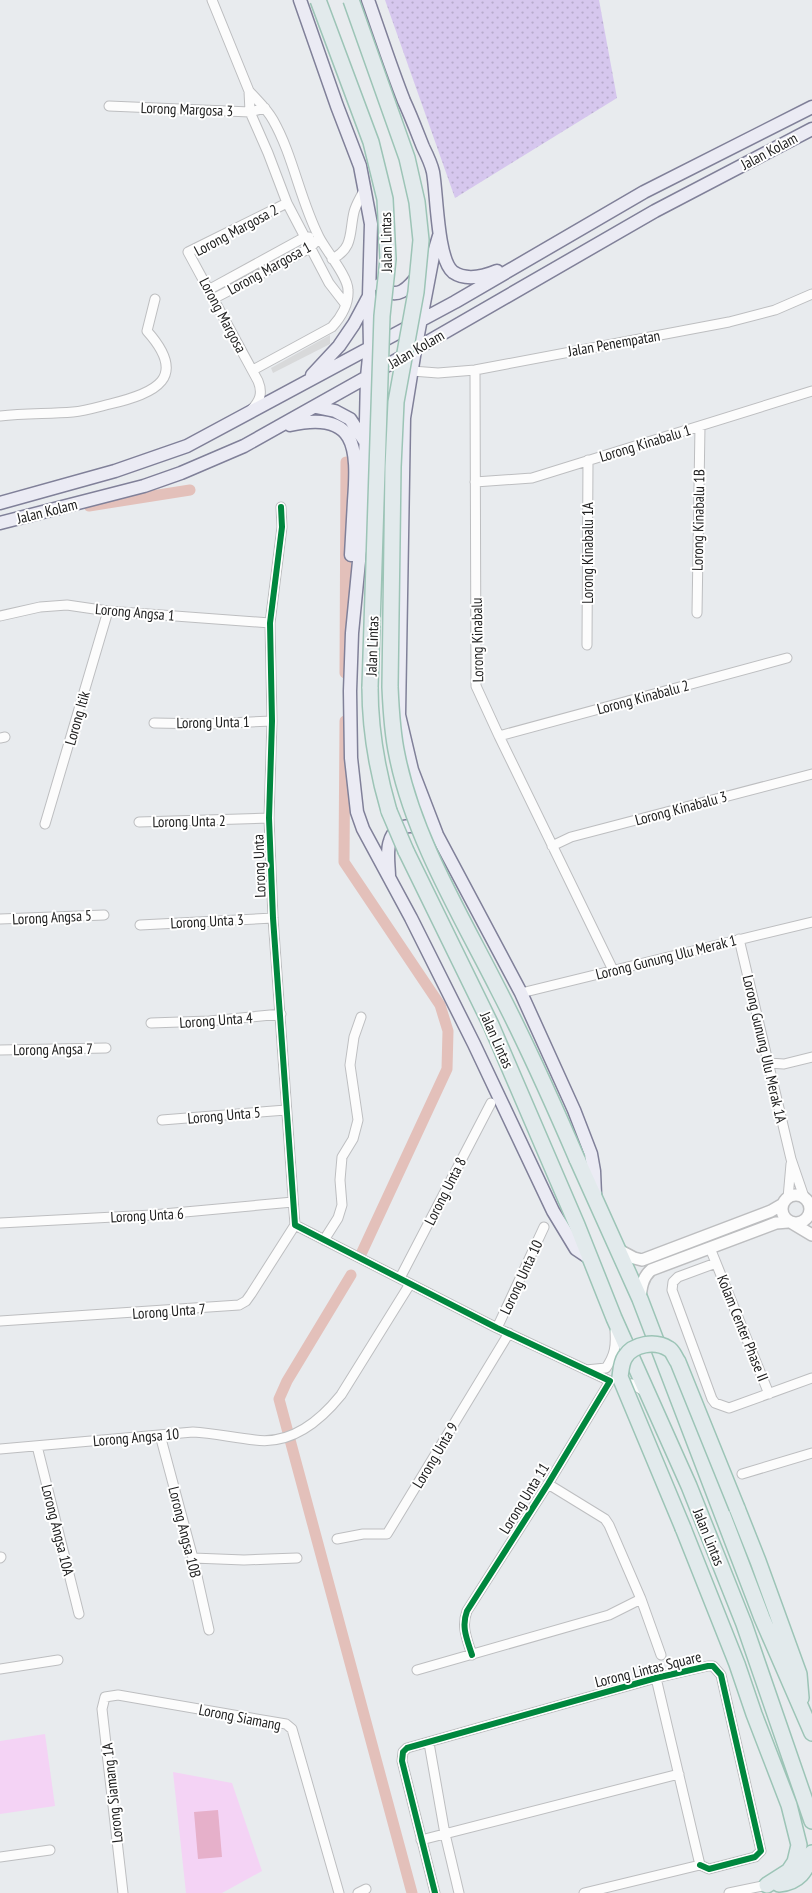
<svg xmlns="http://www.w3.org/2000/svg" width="812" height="1893" viewBox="0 0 812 1893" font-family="'PT Sans Narrow',sans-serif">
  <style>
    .grass { fill: url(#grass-dots) }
    .park { fill: #f4d3f5 }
    .pitch { fill: #e6b0ca }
    .parking { fill: #d8d9da }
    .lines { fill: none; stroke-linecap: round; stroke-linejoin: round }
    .canal { stroke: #e3c0ba; stroke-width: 11 }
    .minor-casing { stroke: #bdbec0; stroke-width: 11 }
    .tertiary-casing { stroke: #bdbec0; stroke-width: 14 }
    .secondary-casing { stroke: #808099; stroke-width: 15 }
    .trunk-casing { stroke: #9cc4b6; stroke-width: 18 }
    .minor { stroke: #fcfcfc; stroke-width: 9 }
    .tertiary { stroke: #fcfcfc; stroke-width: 11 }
    .secondary { stroke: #ebebf4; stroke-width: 12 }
    .trunk { stroke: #e2eaec; stroke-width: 15 }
    .trunk-bridge-casing { stroke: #9cc4b6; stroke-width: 18; stroke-linecap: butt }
    .trunk-bridge { stroke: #e2eaec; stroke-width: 15 }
    .cycleway-casing { stroke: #fff; stroke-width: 9 }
    .cycleway { stroke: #00873e; stroke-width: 6 }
    .labels { text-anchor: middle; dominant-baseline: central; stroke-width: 4; stroke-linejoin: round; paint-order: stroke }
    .street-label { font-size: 15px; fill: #202020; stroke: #fff }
  </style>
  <defs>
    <pattern id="grass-dots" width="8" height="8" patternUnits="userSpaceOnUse" patternTransform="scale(1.25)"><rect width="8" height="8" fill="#d6c7ee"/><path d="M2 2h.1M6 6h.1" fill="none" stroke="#b7abcc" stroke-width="1.8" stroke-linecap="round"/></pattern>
  </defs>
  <rect width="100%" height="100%" fill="#e8ebee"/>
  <path class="grass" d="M385 0H599L617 98 455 198Z"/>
  <path class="park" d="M45 1734 55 1806 0 1814V1741Z
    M173 1772 232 1783 262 1871 222 1893H186Z"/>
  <path class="pitch" d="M218 1810 222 1857 198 1859 194 1812Z"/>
  <path class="parking" d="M330 335V344L273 373 271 368Z"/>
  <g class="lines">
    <path class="canal" d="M89 506 190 490
      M345 673 346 462
      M345 721 344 862 440 1005 448 1031 447 1069 362 1252
      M351 1275 287 1381 279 1399 412 1893"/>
    <defs>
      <path id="minor" d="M212 0 249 91 250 112 268 153 287 203 329 283 346 305
        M249 91C257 100 267 109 273 120 293 155 300 200 319 237 326 251 348 276 348 290 349 304 341 317 332 327L253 370
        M109 106 250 112 265 108
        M332 259C354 248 349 233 354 212 356 204 361 197 364 190
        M210 289 305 237H309
        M215 298 310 248 319 238
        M475 370 476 686 499 736 613 970
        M412 371 438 373 475 370 729 322 775 310 812 294
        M251 410C260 401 263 393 258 381L188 252 287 203
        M0 416C24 413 48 414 73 412 85 411 98 407 110 404 156 393 189 378 147 331L155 299
        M475 482 532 478 812 391
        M281 507 282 527 270 623 272 721 269 818 273 918 295 1225
        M697 613 700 426
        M0 616 40 607 67 605 108 611 270 623
        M587 645 588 460
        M154 723 208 724 272 721
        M499 736 787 658
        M0 738 5 737
        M139 822 269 818
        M45 824 108 611
        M552 846 571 837 812 774
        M0 919 104 915
        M140 925 273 918
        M739 939 791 1159 804 1197
        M521 993 812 922
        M151 1023 209 1021 281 1014
        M0 1050 106 1048
        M768 1063 784 1064 812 1057
        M162 1120 286 1110
        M788 1198 791 1164
        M0 1223 152 1215 293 1202
        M295 1225 497 1328 610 1381 548 1484 467 1611C461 1627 467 1639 472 1655
        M324 1240 338 1218 342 1205 340 1180 342 1157 353 1139 358 1120 350 1065 354 1037 361 1017
        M710 1248 769 1394
        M716 1263 678 1277 673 1282 672 1290 712 1399 715 1403 729 1408 812 1378
        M400 1278 491 1103
        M0 1321 239 1305 246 1301 251 1294 295 1225
        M497 1328 544 1227
        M586 1370 606 1368C615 1355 616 1346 615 1331
        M619 1382 632 1384 646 1392
        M160 1435 193 1558 209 1630
        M37 1446 79 1614
        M0 1449 193 1432C214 1433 234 1438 255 1440 291 1445 320 1421 341 1395L410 1284
        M742 1474 812 1453
        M548 1484 605 1519 609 1525 641 1599 661 1655
        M337 1539 363 1534H387L509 1333
        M0 1558 1 1557
        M193 1558 244 1560 297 1558
        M0 1669 58 1660
        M417 1670 609 1615 641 1599
        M656 1678 700 1865
        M429 1743 445 1834 459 1893
        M421 1840 679 1774
        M0 1857 50 1850
        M123 1893 102 1709 105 1697 118 1695 286 1724 292 1729 339 1893
        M358 1893 366 1889
        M435 1893 402 1761 403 1752 407 1748 656 1678 708 1666H713L721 1675 723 1684 761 1851 755 1857 709 1869 700 1865
        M584 1893 700 1865
        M729 1893 767 1885"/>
      <path id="tertiary" d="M782 1209a14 14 0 1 1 28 0a14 14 0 1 1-28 0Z
        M792 1223 812 1235
        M617 1249 634 1258 642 1260 771 1211 783 1204
        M640 1299C641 1288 642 1278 651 1270L776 1223 788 1222"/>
      <path id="secondary" d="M300 0 337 106 360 166 371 224 369 296 370 347 367 377 364 510 352 633 350 691 351 758 357 812 363 829 411 918 474 1044 553 1211 576 1249 591 1259
        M368 0C380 34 391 68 404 101 411 116 417 132 423 147 427 155 431 163 433 172 437 194 437 259 453 272 466 281 485 276 497 271
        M439 236 433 256 415 350 404 418 399 715 412 770 437 835 521 993 574 1110 591 1154 594 1171 595 1195
        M379 285C396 303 409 288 420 273
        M312 375 339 346 354 324 369 296
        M316 407 335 411 350 419 366 443
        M290 425C357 410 358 448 354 501 353 519 352 537 351 555
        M0 503 115 471 187 446 455 302 644 192 812 107
        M0 523 144 486 181 473 244 446 367 377 655 211 812 129
        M389 877C389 866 386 851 390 841 395 824 413 823 426 831"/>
      <path id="trunk" d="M370 687C370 729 377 770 389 811
        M406 851 491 1025 577 1225 614 1318 689 1486 744 1624 812 1821
        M577 1159 640 1299 762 1618 812 1733
        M737 1508 758 1561 799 1674 801 1698
        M683 1528 737 1664 754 1714 789 1805 799 1845 795 1862 789 1871 767 1885
        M779 1884C799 1882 806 1871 812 1853"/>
    </defs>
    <use href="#minor" class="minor-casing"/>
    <use href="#tertiary" class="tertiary-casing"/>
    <use href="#secondary" class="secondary-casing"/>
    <use href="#trunk" class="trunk-casing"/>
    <use href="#minor" class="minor"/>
    <use href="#tertiary" class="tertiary"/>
    <use href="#secondary" class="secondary"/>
    <use href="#trunk" class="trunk"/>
    <defs>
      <path id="trunk-bridge" d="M318 0 371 142 385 199 388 259 382 316 370 687
        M351 0 407 158 417 202 421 240 416 292 396 402 393 467 390 687C391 710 392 732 397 755 413 836 460 914 497 987 526 1043 552 1101 577 1159
        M389 811 406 851
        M683 1528 620 1377C621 1371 621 1363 625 1357 633 1344 655 1340 669 1349 673 1351 675 1358 678 1362L737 1508"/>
    </defs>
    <use href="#trunk-bridge" class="trunk-bridge-casing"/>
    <use href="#trunk-bridge" class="trunk-bridge"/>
    <defs>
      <path id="cycleway" d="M281 507 282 527 270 623 272 721 269 818 273 918 295 1225 497 1328 610 1381 548 1484 467 1611C461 1627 467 1639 472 1655
        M435 1893 402 1761 403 1752 407 1748 656 1678 708 1666H713L721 1675 723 1684 761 1851 755 1857 709 1869 700 1865"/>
    </defs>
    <use href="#cycleway" class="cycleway-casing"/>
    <use href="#cycleway" class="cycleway"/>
  </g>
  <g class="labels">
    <g class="street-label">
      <text transform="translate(187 109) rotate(2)">Lorong Margosa 3</text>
      <text transform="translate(769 151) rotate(-28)">Jalan Kolam</text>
      <text transform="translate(236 230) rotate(-28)">Lorong Margosa 2</text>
      <text transform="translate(386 242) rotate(-91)">Jalan Lintas</text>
      <text transform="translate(269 268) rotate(-29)">Lorong Margosa 1</text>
      <text transform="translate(223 315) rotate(62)">Lorong Margosa</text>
      <text transform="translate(614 343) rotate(-10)">Jalan Penempatan</text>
      <text transform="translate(416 349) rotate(-30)">Jalan Kolam</text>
      <text transform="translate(645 443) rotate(-17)">Lorong Kinabalu 1</text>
      <text transform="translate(47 511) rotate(-14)">Jalan Kolam</text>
      <text transform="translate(698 520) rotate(-89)">Lorong Kinabalu 1B</text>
      <text transform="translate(587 553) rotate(-90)">Lorong Kinabalu 1A</text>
      <text transform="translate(135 612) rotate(5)">Lorong Angsa 1</text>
      <text transform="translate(477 640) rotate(-91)">Lorong Kinabalu</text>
      <text transform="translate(372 646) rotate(-88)">Jalan Lintas</text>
      <text transform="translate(643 697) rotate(-15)">Lorong Kinabalu 2</text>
      <text transform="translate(77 718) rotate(-74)">Lorong Itik</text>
      <text transform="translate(213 722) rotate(-1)">Lorong Unta 1</text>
      <text transform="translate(681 808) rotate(-15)">Lorong Kinabalu 3</text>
      <text transform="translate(189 821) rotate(-1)">Lorong Unta 2</text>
      <text transform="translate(259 866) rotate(-92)">Lorong Unta</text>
      <text transform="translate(52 917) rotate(-3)">Lorong Angsa 5</text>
      <text transform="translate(207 921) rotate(-3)">Lorong Unta 3</text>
      <text transform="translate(666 957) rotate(-14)">Lorong Gunung Ulu Merak 1</text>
      <text transform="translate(216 1020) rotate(-4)">Lorong Unta 4</text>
      <text transform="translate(497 1040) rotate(66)">Jalan Lintas</text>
      <text transform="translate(53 1049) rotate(-1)">Lorong Angsa 7</text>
      <text transform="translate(765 1049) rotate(77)">Lorong Gunung Ulu Merak 1A</text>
      <text transform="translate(224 1115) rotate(-5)">Lorong Unta 5</text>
      <text transform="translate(445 1191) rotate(-63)">Lorong Unta 8</text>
      <text transform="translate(147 1215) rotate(-3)">Lorong Unta 6</text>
      <text transform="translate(521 1277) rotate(-65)">Lorong Unta 10</text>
      <text transform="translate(169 1311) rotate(-4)">Lorong Unta 7</text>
      <text transform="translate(743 1328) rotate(68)">Kolam Center Phase II</text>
      <text transform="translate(136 1437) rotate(-5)">Lorong Angsa 10</text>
      <text transform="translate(435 1455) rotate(-59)">Lorong Unta 9</text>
      <text transform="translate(524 1498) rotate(-58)">Lorong Unta 11</text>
      <text transform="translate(58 1530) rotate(76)">Lorong Angsa 10A</text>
      <text transform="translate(185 1532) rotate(76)">Lorong Angsa 10B</text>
      <text transform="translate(709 1537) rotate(68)">Jalan Lintas</text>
      <text transform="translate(648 1669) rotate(-14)">Lorong Lintas Square</text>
      <text transform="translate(240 1717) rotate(11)">Lorong Siamang</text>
      <text transform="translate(112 1793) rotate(-96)">Lorong Siamang 1A</text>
    </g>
  </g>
</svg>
